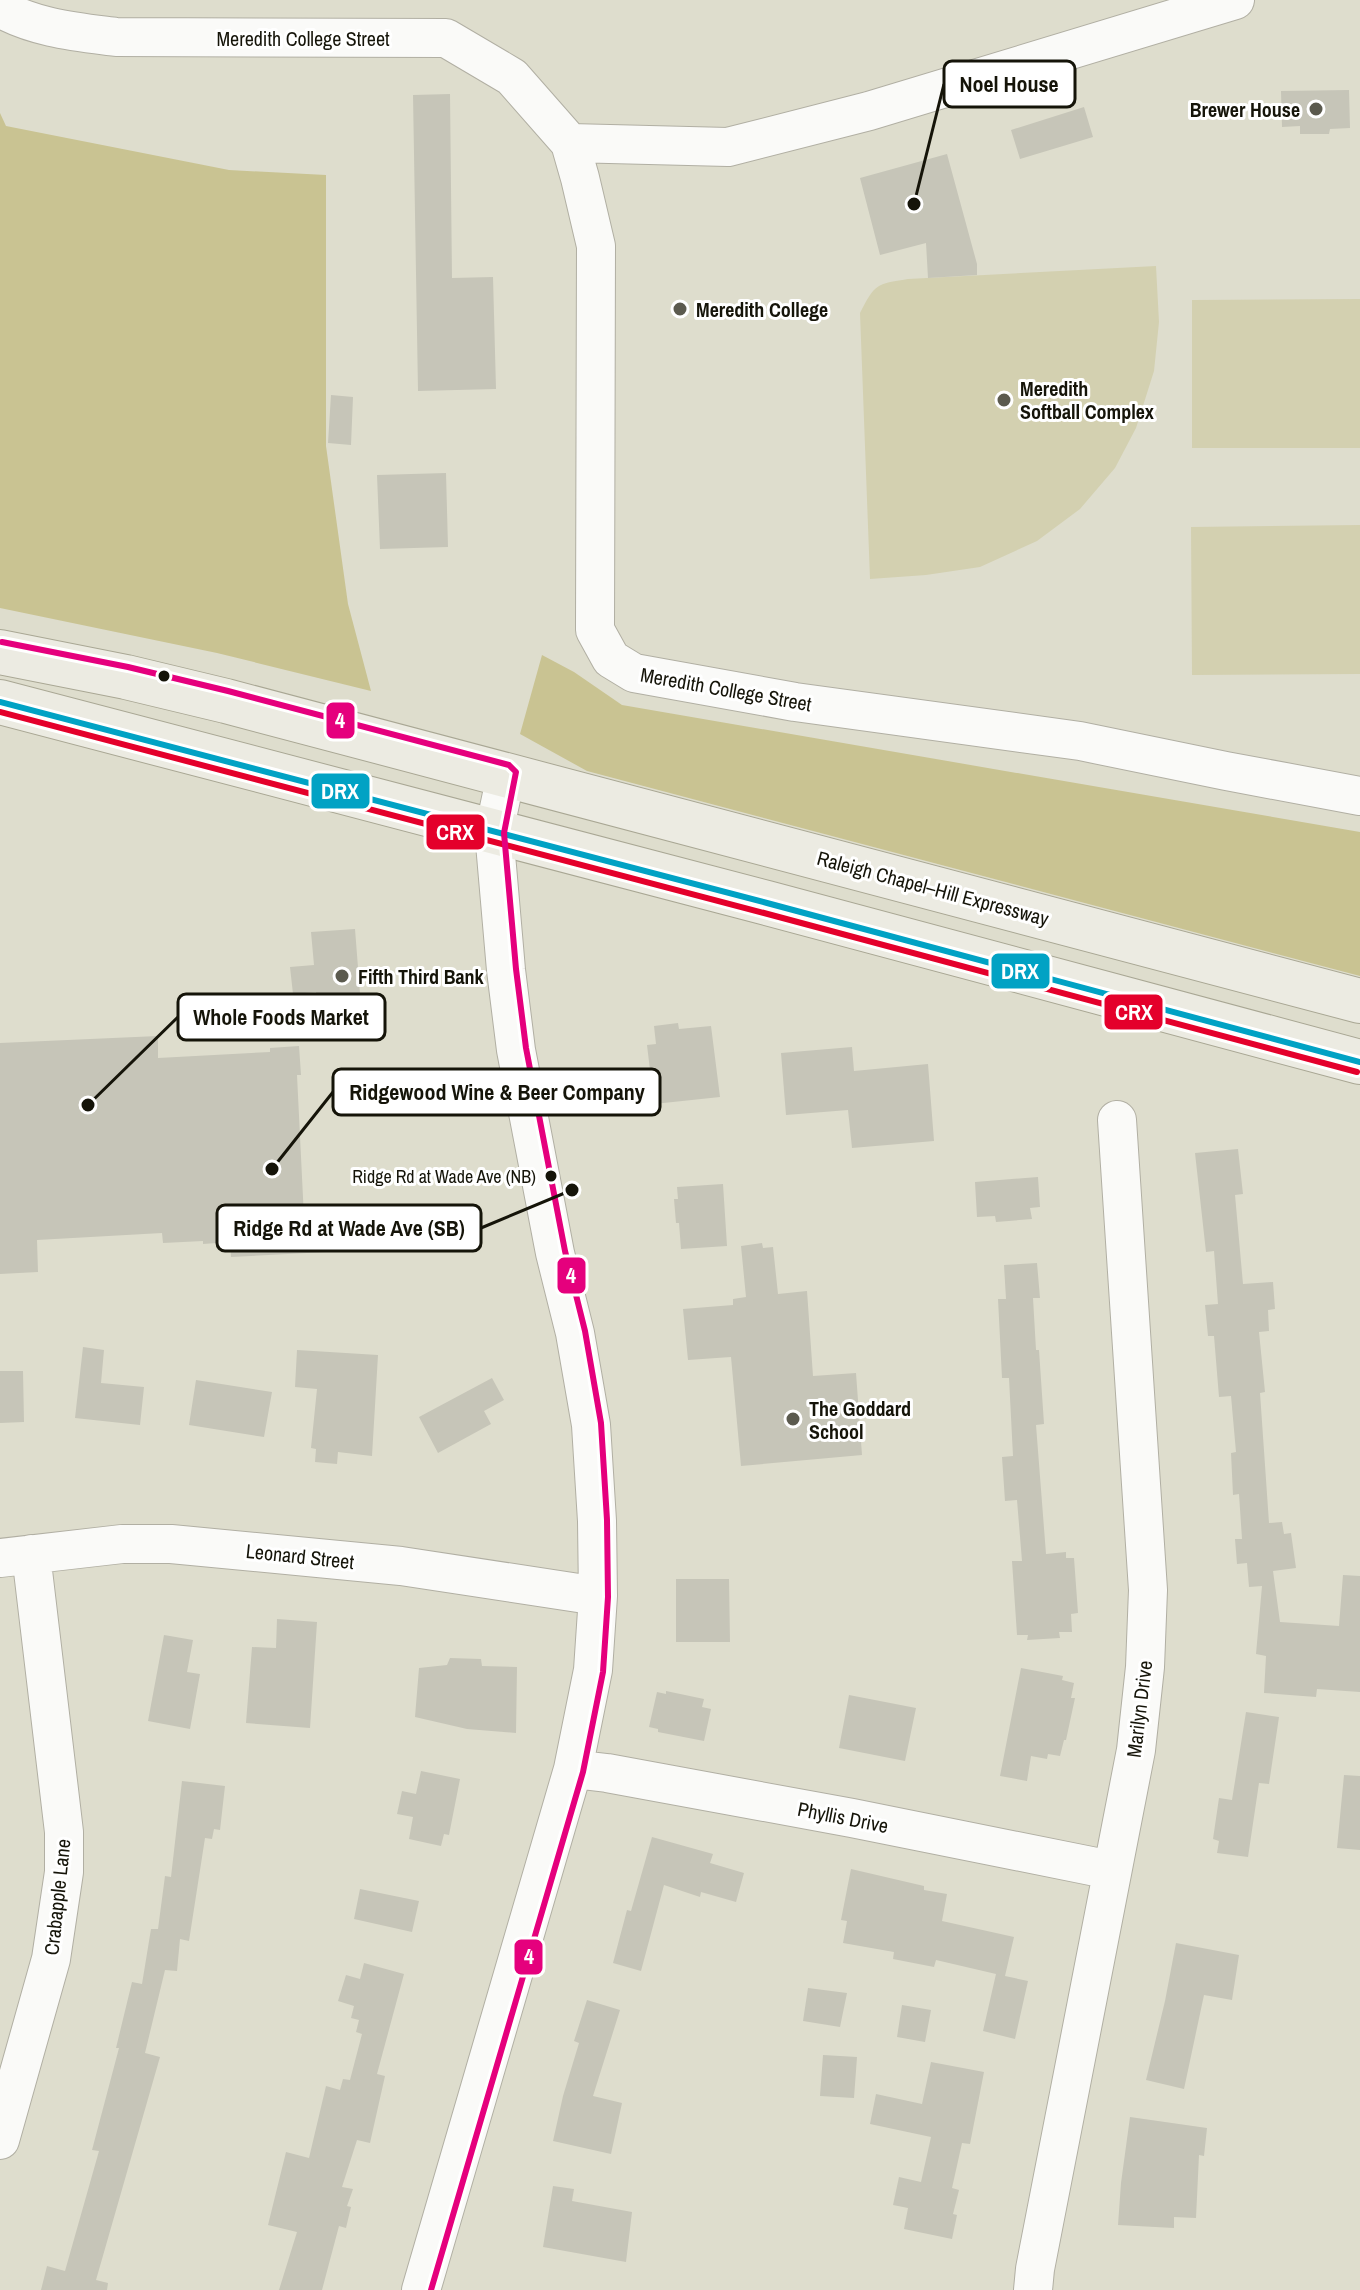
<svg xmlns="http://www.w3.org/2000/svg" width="1360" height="2290" viewBox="0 0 1360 2290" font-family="'Archivo Narrow',sans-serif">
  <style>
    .green { fill: #d3d0b0 }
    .forest { fill: #c9c392 }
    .building { fill: #c6c5b8 }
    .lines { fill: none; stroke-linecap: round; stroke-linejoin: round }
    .minor-casing { stroke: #b1afa3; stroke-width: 40 }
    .major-casing { stroke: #a9a794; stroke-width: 46 }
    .minor { stroke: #fafaf8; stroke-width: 38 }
    .major { stroke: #ecebe2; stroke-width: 44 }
    .bus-1-casing { stroke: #fff; stroke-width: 12 }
    .bus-2-casing { stroke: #fff; stroke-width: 12 }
    .bus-3-casing { stroke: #fff; stroke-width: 12 }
    .bus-1 { stroke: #01a2c4; stroke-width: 6 }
    .bus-2 { stroke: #e4002b; stroke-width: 6 }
    .bus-3 { stroke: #e5007d; stroke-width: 6 }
    .poi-dot { fill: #5b5a4e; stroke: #fff; stroke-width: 3 }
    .bus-dot { fill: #151409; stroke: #fff; stroke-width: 3 }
    .labels { text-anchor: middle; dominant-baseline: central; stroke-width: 6; stroke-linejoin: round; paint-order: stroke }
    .bus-label { font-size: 18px; fill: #151409; stroke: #fff; text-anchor: end }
    .street-label { font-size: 20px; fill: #151409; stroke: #fff }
    .poi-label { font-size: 20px; font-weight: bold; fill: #151409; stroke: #fff; text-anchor: start }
    .leader { fill: none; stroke: #151409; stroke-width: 3 }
    .callout-dot { fill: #151409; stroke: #fff; stroke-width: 3 }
    .callout { fill: #fff; stroke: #151409; stroke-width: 3 }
    .callout-label { font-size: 22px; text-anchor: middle; font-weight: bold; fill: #151409 }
    .line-badge { stroke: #fff; stroke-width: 3 }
    .badge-label { font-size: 22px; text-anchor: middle; font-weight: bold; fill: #fff }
  </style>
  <rect width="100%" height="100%" fill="#deddcd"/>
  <path class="green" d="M1156 266 1159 322 1154 371 1136 428 1115 468 1080 509 1037 541 980 567 926 575 870 579 860 313C875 284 876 284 908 279Z
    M1360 299V448H1192V300Z
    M1360 525V674L1192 675 1191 527Z"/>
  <path class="forest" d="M0 113 6 126 229 170 326 175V446L348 604 371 691 217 653 0 608Z
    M542 655 574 672 622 705 1360 832V976L587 771 520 734Z"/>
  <path class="building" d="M1349 90 1350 128 1330 129 1329 134H1300V126L1282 127 1281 91Z
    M450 94 452 278 493 277 496 389 418 391 413 95Z
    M1084 107 1093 137 1020 159 1011 130Z
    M947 154 977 264V275L928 278 926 243 880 255 860 178Z
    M331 395 353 397 351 445 328 443Z
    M446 473 448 547 380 549 377 475Z
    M355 929 361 1006 318 1009 316 992 293 994 290 967 314 965 311 932Z
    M678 1023 679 1029 711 1026 720 1097 654 1104 647 1045 656 1044 654 1026Z
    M158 1036V1058L270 1052V1048L299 1046 301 1075H297L304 1218 324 1217 326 1252 231 1257 230 1242 203 1244V1241L163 1243 162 1233 37 1240 38 1272 0 1274V1043Z
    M852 1047 854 1071 928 1064 934 1141 852 1148 848 1110 786 1115 781 1053Z
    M1238 1149 1243 1194 1235 1195 1243 1284 1273 1282 1275 1309 1268 1310 1269 1331 1259 1332 1265 1392 1260 1393 1269 1523 1282 1522 1284 1534 1291 1533 1296 1568 1273 1571 1280 1622 1339 1626 1343 1575 1360 1576V1692L1317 1689 1316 1697 1264 1693 1266 1656 1256 1654 1262 1586 1249 1587 1247 1563 1237 1564 1235 1539H1242L1239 1494 1233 1495 1231 1453 1236 1452 1231 1396 1219 1397 1214 1336H1208L1205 1305 1218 1304 1214 1251 1206 1252 1195 1153Z
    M1038 1177 1040 1207 1030 1208 1032 1219 996 1222 995 1216 977 1217 975 1182Z
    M723 1184 727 1246 681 1249 679 1223H676L674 1199H678L677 1187Z
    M762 1243 763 1248 773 1247 778 1294 807 1291 813 1376 856 1373 862 1455 741 1466 731 1357 688 1360 683 1309 733 1305V1299L746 1297 741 1246Z
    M1037 1263 1040 1298H1033L1036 1350H1039L1044 1424 1036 1425 1046 1554 1066 1552V1558H1074L1078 1613 1071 1614 1072 1632H1059L1060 1638 1027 1640 1028 1635H1017L1012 1561H1022L1017 1500 1005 1501 1002 1457 1013 1456 1009 1378H1002L998 1299H1006L1004 1265Z
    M83 1347 104 1350 101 1383 144 1387 140 1425 75 1418Z
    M297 1350 378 1355 372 1456 338 1452 337 1464 315 1462 316 1449 311 1448 317 1389 295 1387Z
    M0 1371H23L24 1422 0 1423Z
    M492 1378 504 1400 484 1411 491 1424 438 1453 419 1417Z
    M196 1380 272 1392 264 1437 189 1425Z
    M676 1579H729L730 1642H676Z
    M277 1619 317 1622 310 1728 246 1723 252 1647 276 1648Z
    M164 1635 193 1640 187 1672 200 1674 190 1729 148 1721Z
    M450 1658 481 1659 482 1666 517 1667 516 1733 467 1729 415 1717 419 1668 447 1665Z
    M1021 1668 1063 1676 1062 1680 1074 1683 1071 1698H1075L1066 1740H1064L1060 1756 1048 1754 1047 1759 1031 1756 1027 1781 1000 1776Z
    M666 1691 704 1699 702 1707 711 1709 704 1741 658 1732V1729L649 1727 657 1692 666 1694Z
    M849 1695 916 1708 905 1761 839 1748Z
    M1246 1712 1279 1717 1269 1784 1259 1783 1248 1857 1217 1853 1219 1841 1213 1839 1219 1798 1232 1800Z
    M421 1771 460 1779 449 1835 444 1834 441 1846 409 1839 413 1817 397 1814 402 1791 416 1794Z
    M1344 1775 1360 1776V1850L1337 1848Z
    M182 1781 225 1786 220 1830 214 1829 212 1839 205 1838 189 1941 180 1939 177 1971 165 1970 145 2053 160 2057 96 2280 108 2283 107 2290H41L47 2266 65 2271 99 2151 92 2150 119 2048H116L132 1982 142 1984 151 1929H158L165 1876 171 1877Z
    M652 1837 713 1854 710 1863 744 1873 736 1902 701 1892 700 1897 664 1885 641 1971 613 1963 627 1910 631 1911Z
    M851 1869 924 1886V1890L947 1894 942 1921 1014 1937 1005 1976 1028 1981 1015 2039 983 2031 996 1974 936 1960 934 1967 893 1959 894 1952 843 1943 847 1921 841 1920Z
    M360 1889 419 1901 412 1932 354 1919Z
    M1176 1943 1239 1955 1232 2000 1204 1995 1184 2089 1146 2080 1165 2001Z
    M364 1963 404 1974 377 2074 385 2076 370 2143 357 2140 342 2187 353 2189 347 2206 351 2207 346 2228 339 2226 322 2290H279L297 2232 268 2225 286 2152 309 2158 326 2086 340 2090 343 2079 350 2080 362 2034 356 2032 359 2020 351 2018 354 2006 338 2001 346 1975 360 1979Z
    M808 1988 847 1993 840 2027 803 2021Z
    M587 2000 620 2010 593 2096 622 2103 611 2154 553 2141 563 2096 579 2043 574 2041Z
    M902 2005 931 2010 925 2042 897 2037Z
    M823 2055 857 2057 854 2098 820 2096Z
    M931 2062 984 2072 970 2144 962 2143 952 2188 959 2190 953 2214 957 2215 952 2239 904 2229 908 2208 893 2205 899 2177 921 2182 931 2137 870 2124 876 2094 922 2104Z
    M1130 2117 1207 2128 1204 2156 1199 2155 1196 2218 1174 2217V2228L1118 2225 1121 2183Z
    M553 2186 574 2189 572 2201 632 2212 626 2262 543 2247Z"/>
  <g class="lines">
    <defs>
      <path id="minor" d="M0 8C34 28 78 32 116 37L446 38 512 77 570 143 580 178 596 246 595 630 611 659 634 673 795 702 1080 741 1226 771 1360 796
        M570 143 728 147 869 111 1235 0
        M0 1558 122 1544H171L401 1566 598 1596
        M573 1769 607 1773 852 1818 1111 1870
        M0 2140 51 1959 64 1872V1832L31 1554
        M421 2290 573 1769 593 1670 598 1596 597 1521 591 1425 575 1333 555 1253 516 1050 506 970 494 832 506 775
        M1033 2290 1035 2269 1136 1750 1145 1667 1148 1590 1117 1120"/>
      <path id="major" d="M0 652 126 677 226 701 1360 1001
        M0 702 767 903 1360 1062"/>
    </defs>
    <use href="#minor" class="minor-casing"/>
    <use href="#major" class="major-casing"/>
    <use href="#minor" class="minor"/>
    <use href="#major" class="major"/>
    <defs>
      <path id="bus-1" d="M0 702 767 903 1360 1062"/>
      <path id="bus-2" d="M0 712 764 913 1357 1072"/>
      <path id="bus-3" d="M2 642 128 667 228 691 509 765 516 772 504 833 516 969 526 1048 565 1251 585 1331 601 1423 607 1520 608 1597 603 1672 583 1772 431 2290"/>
    </defs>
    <use href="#bus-1" class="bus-1-casing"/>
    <use href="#bus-2" class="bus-2-casing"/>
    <use href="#bus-3" class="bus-3-casing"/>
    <use href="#bus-1" class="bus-1"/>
    <use href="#bus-2" class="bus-2"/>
    <use href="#bus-3" class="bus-3"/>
  </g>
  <g class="poi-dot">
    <circle cx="1316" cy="109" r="8"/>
    <circle cx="680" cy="309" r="8"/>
    <circle cx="1004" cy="400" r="8"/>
    <circle cx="342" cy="976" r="8"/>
    <circle cx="793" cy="1419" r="8"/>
  </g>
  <g class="bus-dot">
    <circle cx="164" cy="676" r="7"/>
    <circle cx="551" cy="1176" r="7"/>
  </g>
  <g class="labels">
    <g class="bus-label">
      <text x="536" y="1176">Ridge Rd at Wade Ave (NB)</text>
    </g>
    <g class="street-label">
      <text x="303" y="38">Meredith College Street</text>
      <text transform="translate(726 689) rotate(10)">Meredith College Street</text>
      <text transform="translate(933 888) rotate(15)">Raleigh Chapel–Hill Expressway</text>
      <text transform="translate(300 1556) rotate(6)">Leonard Street</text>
      <text transform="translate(1139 1709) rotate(-83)">Marilyn Drive</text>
      <text transform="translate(843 1817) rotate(11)">Phyllis Drive</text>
      <text transform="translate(57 1897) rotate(-84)">Crabapple Lane</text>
    </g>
    <g class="poi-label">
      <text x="1300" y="109" text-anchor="end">Brewer House</text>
      <text x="696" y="309">Meredith College</text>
      <text x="1020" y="388">Meredith<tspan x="1020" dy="23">Softball Complex</tspan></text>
      <text x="358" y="976">Fifth Third Bank</text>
      <text x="809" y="1408">The Goddard<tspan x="809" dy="23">School</tspan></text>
    </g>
  </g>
  <path class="leader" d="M914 204L944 84M88 1105L178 1017M272 1169L333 1092M572 1190L481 1228"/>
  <g class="callout-dot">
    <circle cx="914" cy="204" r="8"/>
    <circle cx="88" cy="1105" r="8"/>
    <circle cx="272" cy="1169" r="8"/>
    <circle cx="572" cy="1190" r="8"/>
  </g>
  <g class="callout">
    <rect x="944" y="61" width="131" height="46" rx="8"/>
    <rect x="178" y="994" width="207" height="46" rx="8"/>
    <rect x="333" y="1069" width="327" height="46" rx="8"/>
    <rect x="217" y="1205" width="264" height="46" rx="8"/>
  </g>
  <g class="callout-label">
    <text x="1009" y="92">Noel House</text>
    <text x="281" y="1025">Whole Foods Market</text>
    <text x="497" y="1100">Ridgewood Wine &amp; Beer Company</text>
    <text x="349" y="1236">Ridge Rd at Wade Ave (SB)</text>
  </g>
  <g class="line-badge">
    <rect x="325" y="701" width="31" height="39" rx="8" fill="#e5007d"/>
    <rect x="310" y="772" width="61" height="38" rx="8" fill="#01a2c4"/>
    <rect x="425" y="813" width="61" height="38" rx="8" fill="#e4002b"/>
    <rect x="990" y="952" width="61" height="38" rx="8" fill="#01a2c4"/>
    <rect x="1103" y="993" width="61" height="38" rx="8" fill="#e4002b"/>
    <rect x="556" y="1256" width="31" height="39" rx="8" fill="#e5007d"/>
    <rect x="513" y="1938" width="31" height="38" rx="8" fill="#e5007d"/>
  </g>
  <g class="badge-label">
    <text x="340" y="728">4</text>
    <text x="340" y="799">DRX</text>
    <text x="455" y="840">CRX</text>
    <text x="1020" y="979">DRX</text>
    <text x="1134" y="1020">CRX</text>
    <text x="571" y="1283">4</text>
    <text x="529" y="1964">4</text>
  </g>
</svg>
